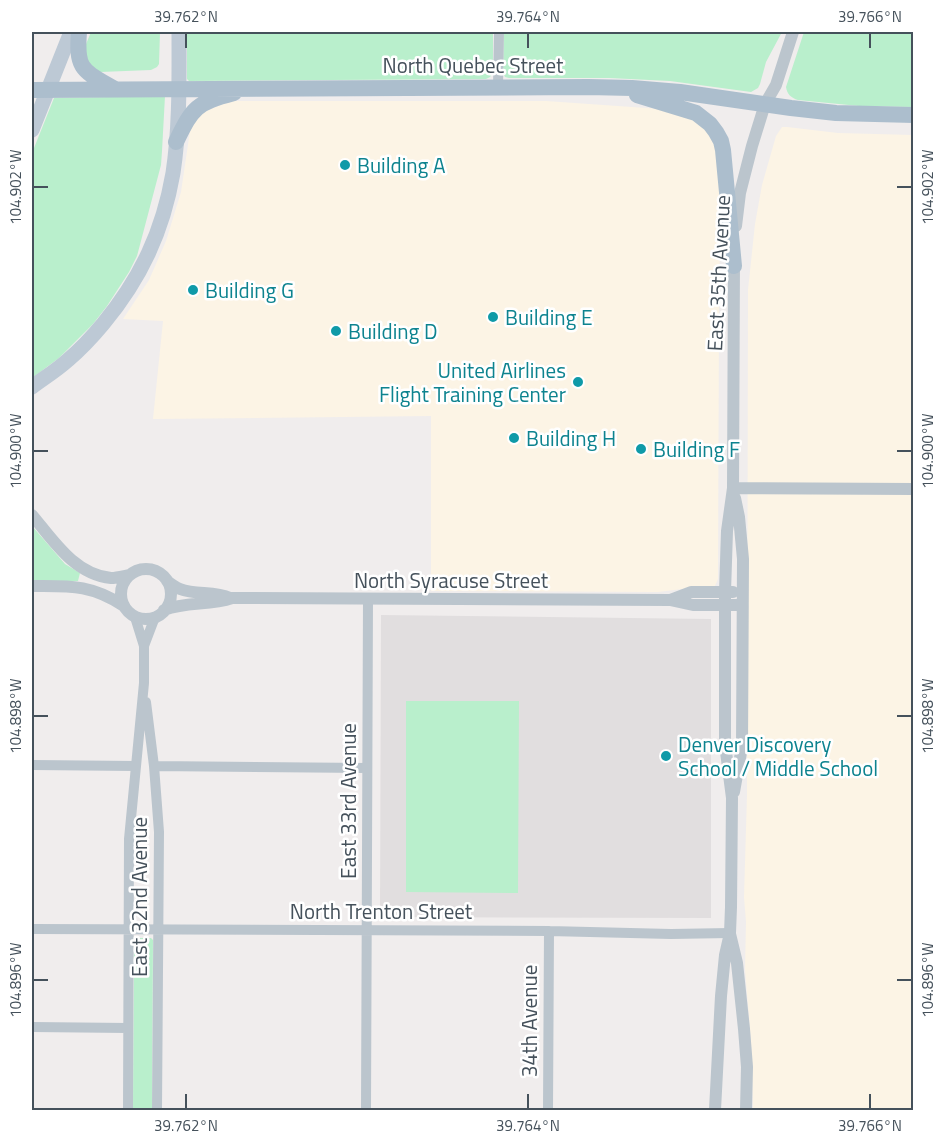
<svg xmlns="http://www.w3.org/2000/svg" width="945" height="1142" font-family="'Titillium Web',sans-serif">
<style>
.commercial{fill:#fcf4e5}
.education{fill:#e1dedf}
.green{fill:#b9efcc}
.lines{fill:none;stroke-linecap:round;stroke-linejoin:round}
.minor{stroke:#bbc5cd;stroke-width:10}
.tertiary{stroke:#bbc5cd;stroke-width:12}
.secondary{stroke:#bdc9d5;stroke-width:15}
.primary{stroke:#acbecd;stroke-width:16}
.ticks{fill:none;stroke:#45515b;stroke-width:2}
.culture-dot{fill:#0f9aa8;stroke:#fff;stroke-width:2}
.labels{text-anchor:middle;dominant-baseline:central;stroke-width:5;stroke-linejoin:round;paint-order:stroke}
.street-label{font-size:21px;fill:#45515b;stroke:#fff}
.culture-label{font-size:21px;fill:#0d838f;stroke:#fff;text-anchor:start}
.neatline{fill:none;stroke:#45515b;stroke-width:2}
.ticks-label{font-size:15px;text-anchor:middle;fill:#45515b}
</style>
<rect width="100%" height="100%" fill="#f0eded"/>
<!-- commercial -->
<path class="commercial" d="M231,101H546L675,110L698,117L721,156L719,318L718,579L714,588L682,589L658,592L431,591V416L153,419L163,321L123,319L149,280L166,241L181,192L190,131L198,114Z
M782,127H787L838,133L913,135V1110H753L751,1042L745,969L746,922L744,897L747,795L748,290L755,224L762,185L776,136Z"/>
<!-- education -->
<path class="education" d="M381,615L711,619V918L380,917Z"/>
<!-- green -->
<path class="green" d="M91,32H160L159,64L157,67L151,70L100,72L91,69L84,49Z
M187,32H493V73L490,77L486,79L189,81L187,79Z
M504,32H782L766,62L760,84L758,88L751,92L670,81L609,78H509L505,77L503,73Z
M804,32H913V107L859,106L798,100C791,98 787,94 786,87Z
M165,96L162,151L161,165L137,256L129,272L107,306L93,324L59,358L32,378V153L54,98Z
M32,526L65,564L80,573L78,581L32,583Z
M406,701H519L518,893L406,892Z
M136,938H151L153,940L152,1110H133L134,941Z"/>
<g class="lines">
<!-- minor -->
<path class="minor" d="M498,87L499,32
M144,646L155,617
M146,702L154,766L159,832L157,1110
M32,765L135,766
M154,766L367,768
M32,929L549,931L671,934L730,933
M32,1027L128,1028
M128,1110L129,839L144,683V646L135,617
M366,1110L368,599
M548,1110L549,931"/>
<!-- tertiary -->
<path class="tertiary" d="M736,226L740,193L752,146L765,104L776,85L793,32
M733,488L914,489
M32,515C53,540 75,575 111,578C117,578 124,576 130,575
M121 594a25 25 0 1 1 50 0a25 25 0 1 1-50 0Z
M167,581C171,584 175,587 180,589C196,595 214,591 230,598
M32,586C69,586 91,584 124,606
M670,600L691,592H733
M164,610C187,601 209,606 232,598L670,600L693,605H742
M734,792L742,747L743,559L739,517L735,498
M730,934L737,963L744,1029L747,1067L746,1110
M715,1110L721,996L725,955L730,933L731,907L732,798L725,744V592L727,531L733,488L734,259"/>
<!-- secondary -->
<path class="secondary" d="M32,130L71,32
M32,387C44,378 57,370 68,360C81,349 93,336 103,324C141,278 163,231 173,173C180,127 179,78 179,32"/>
<!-- primary -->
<path class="primary" d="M79,32C76,69 82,70 113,88
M32,90L588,87L632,88L680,92L791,108L836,113L914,115
M637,95L696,113L710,124L716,132L721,141L723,150L734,266
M176,142C193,107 196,103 234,93"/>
</g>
<!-- ticks -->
<path class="ticks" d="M186,33V48M528,33V48M870,33V48M33,187H48M897,187H912M33,451H48M897,451H912M33,716H48M897,716H912M33,980H48M897,980H912M186,1094V1109M528,1094V1109M870,1094V1109"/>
<!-- markers -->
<g class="culture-dot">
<circle cx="345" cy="165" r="6"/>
<circle cx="193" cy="290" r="6"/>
<circle cx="493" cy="317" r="6"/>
<circle cx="336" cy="331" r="6"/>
<circle cx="578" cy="382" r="6"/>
<circle cx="514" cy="438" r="6"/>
<circle cx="641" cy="449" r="6"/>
<circle cx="666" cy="756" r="6"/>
</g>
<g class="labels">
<!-- street labels -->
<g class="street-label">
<text x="473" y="65">North Quebec Street</text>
<text transform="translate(718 273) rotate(-87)">East 35th Avenue</text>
<text x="451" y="580">North Syracuse Street</text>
<text transform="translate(348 801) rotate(-90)">East 33rd Avenue</text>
<text transform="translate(139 897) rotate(-90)">East 32nd Avenue</text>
<text x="381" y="911">North Trenton Street</text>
<text transform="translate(529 1021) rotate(-90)">34th Avenue</text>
</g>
<!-- culture labels -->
<g class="culture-label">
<text x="357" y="165">Building A</text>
<text x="205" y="290">Building G</text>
<text x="505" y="317">Building E</text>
<text x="348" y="331">Building D</text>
<text x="566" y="370" text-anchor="end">United Airlines<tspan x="566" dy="24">Flight Training Center</tspan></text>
<text x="526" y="438">Building H</text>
<text x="653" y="449">Building F</text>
<text x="678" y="744">Denver Discovery<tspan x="678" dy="24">School / Middle School</tspan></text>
</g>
</g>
<!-- border -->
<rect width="945" height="1142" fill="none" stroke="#ffffff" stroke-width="66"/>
<rect x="33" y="33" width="879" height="1076" class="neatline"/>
<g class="ticks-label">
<text x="186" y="22">39.762°N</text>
<text x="528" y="22">39.764°N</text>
<text x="870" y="22">39.766°N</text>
<text transform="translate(928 187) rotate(-90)" y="5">104.902°W</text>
<text transform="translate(16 187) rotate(-90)" y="5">104.902°W</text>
<text transform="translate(928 451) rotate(-90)" y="5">104.900°W</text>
<text transform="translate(16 451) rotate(-90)" y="5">104.900°W</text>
<text transform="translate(928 716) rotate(-90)" y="5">104.898°W</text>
<text transform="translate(16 716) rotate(-90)" y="5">104.898°W</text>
<text transform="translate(928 980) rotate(-90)" y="5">104.896°W</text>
<text transform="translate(16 980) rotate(-90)" y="5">104.896°W</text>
<text x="186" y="1131">39.762°N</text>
<text x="528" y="1131">39.764°N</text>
<text x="870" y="1131">39.766°N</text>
</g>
</svg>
